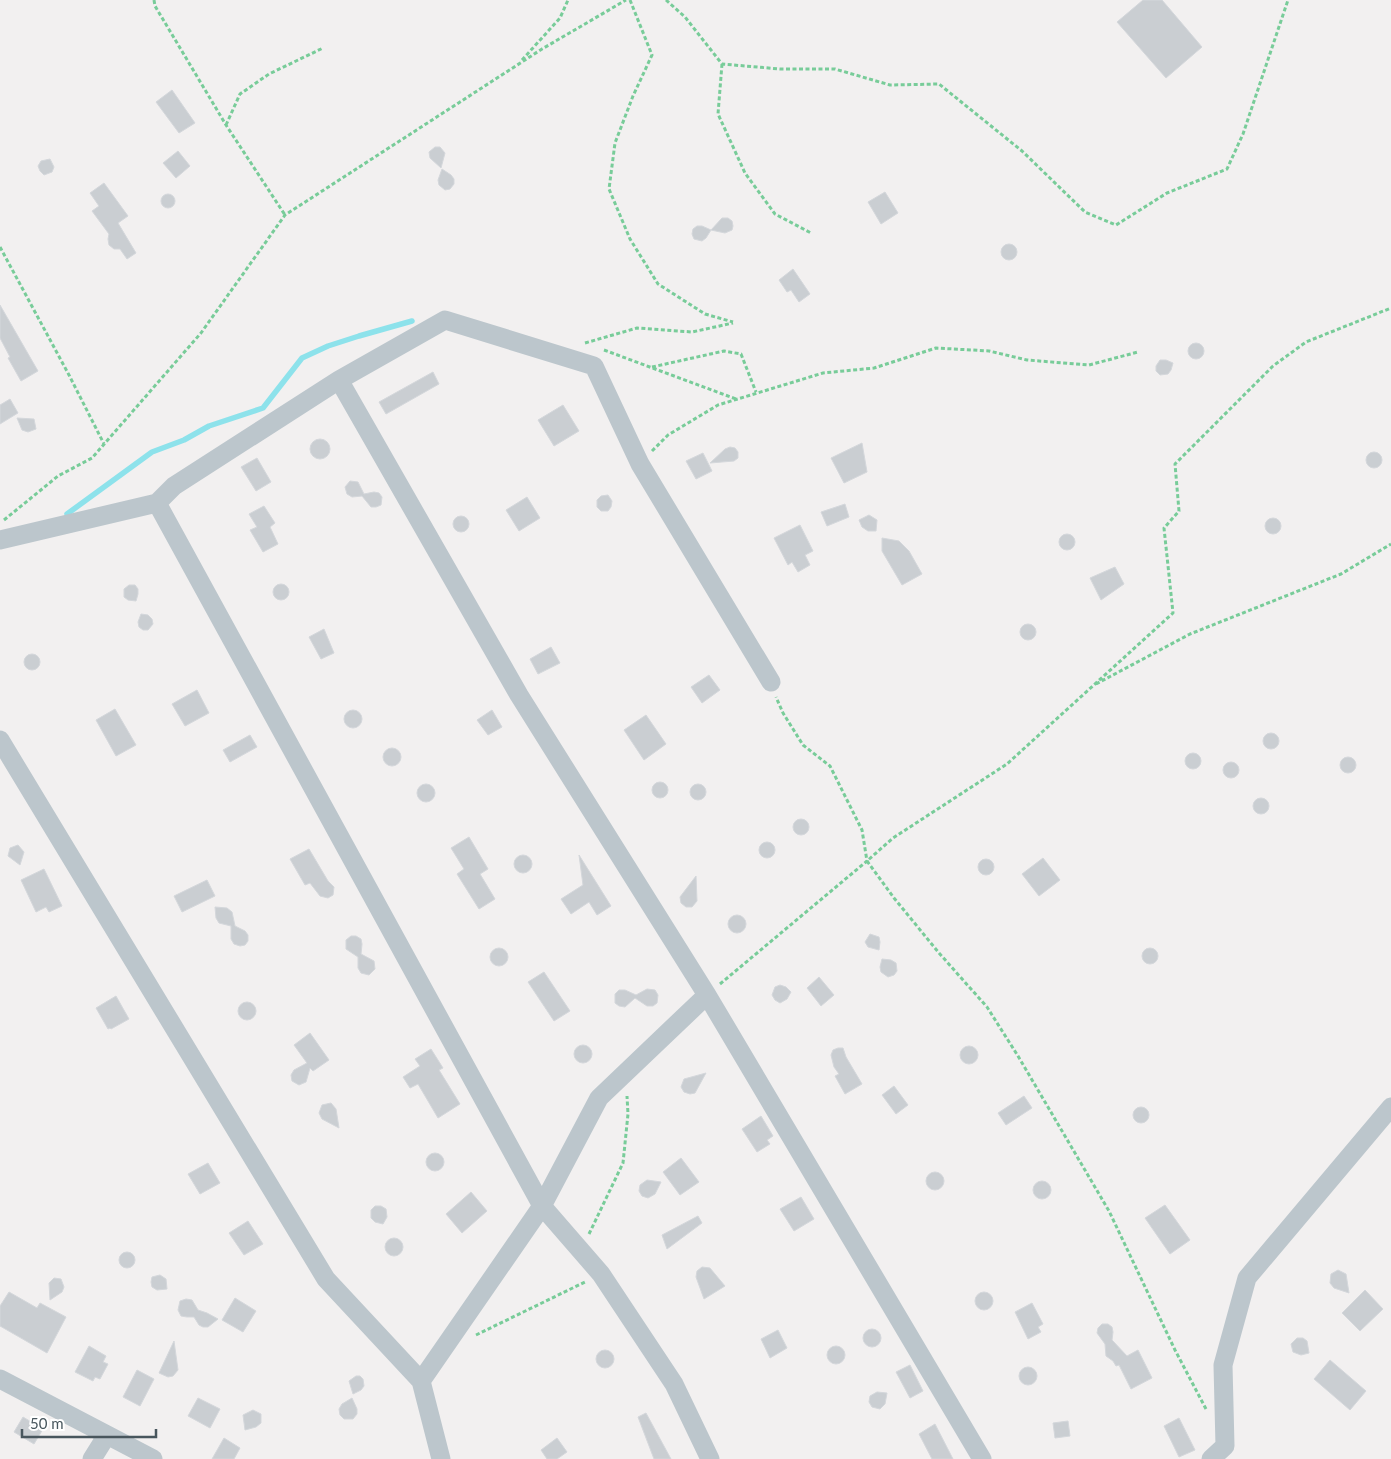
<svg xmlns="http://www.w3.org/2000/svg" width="1391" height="1459" font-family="Lato,sans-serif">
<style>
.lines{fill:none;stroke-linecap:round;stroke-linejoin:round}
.stream{stroke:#8de2eb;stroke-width:5.5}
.building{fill:#caced2;stroke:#d4d7db}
.path{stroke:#78cc99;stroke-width:3;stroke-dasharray:4 2.5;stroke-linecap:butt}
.street{stroke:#bcc6cc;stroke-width:19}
</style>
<rect width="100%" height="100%" fill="#f2f0f0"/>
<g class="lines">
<!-- stream -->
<path class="stream" d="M67,514L152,452L184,440L209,426L263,408L302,358L328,346L359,336L412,321"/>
</g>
<!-- building -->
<path class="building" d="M1143,0H1162L1202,47L1166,78L1117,22Z
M172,90L195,123L179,133L156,102Z
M435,147H440L445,153L441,168L430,158L429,152Z
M178,151L190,166L176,178L163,163Z
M50,159L54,167L52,172L44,175L40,171L38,166L41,161Z
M442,169L451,175L454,179V184L450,189L445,190L439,185L438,180Z
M104,183L128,216L118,223L136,253L127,259L120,249H114L109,245L108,239L109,234L92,211L99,206L90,193Z
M885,192L898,213L881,224L868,202Z
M161 201a7 7 0 1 1 14 0a7 7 0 1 1-14 0Z
M722,218H728L732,221L733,226L732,230L725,233L711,230Z
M697,226H702L711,230L706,238L702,241L694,239L692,234L693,229Z
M1001 252a8 8 0 1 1 16 0a8 8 0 1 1-16 0Z
M793,269L810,294L799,302L791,290L787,292L779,280Z
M0,305L38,371L21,381L8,358L10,357L0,338Z
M1188 351a8 8 0 1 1 16 0a8 8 0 1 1-16 0Z
M1160,360H1166L1173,363L1171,370L1168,374L1160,375L1156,371V366Z
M433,372L439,384L386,414L379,402Z
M10,399L18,413L0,424V405Z
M563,405L579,431L554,446L538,420Z
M17,418L34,419L36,429L28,432L22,430Z
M310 449a10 10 0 1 1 20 0a10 10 0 1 1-20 0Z
M862,443L867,472L844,483L831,458Z
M730,447L735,448L738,452V458L734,461L710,463L725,449Z
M1366 460a8 8 0 1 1 16 0a8 8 0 1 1-16 0Z
M703,453L712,471L696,479L686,461Z
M257,458L271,482L256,491L241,467Z
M350,481L358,482L364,494L374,492L379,493L382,497L381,505L376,507H371L362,496L352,497L347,494L345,487Z
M608,495L612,501L611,507L608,511H601L597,507V500L601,496Z
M527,497L540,518L519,531L506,510Z
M845,504L849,517L827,526L821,512Z
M264,506L275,523L270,527L278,544L263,552L250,530L257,527L249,514Z
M869,515L877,520L876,531H868L862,527L859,520Z
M453 524a8 8 0 1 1 16 0a8 8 0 1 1-16 0Z
M1265 526a8 8 0 1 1 16 0a8 8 0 1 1-16 0Z
M800,525L813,551L805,555L810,565L798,572L792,562L788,565L774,538Z
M1059 542a8 8 0 1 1 16 0a8 8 0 1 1-16 0Z
M882,538L899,541L909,551L922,574L902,585L882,551Z
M1115,567L1124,584L1101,600L1090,578Z
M273 592a8 8 0 1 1 16 0a8 8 0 1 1-16 0Z
M129,585H135L138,589V594L136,601L128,600L124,597V589Z
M141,614L148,615L152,619L153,624L148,630H143L139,627L138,622Z
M1020 632a8 8 0 1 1 16 0a8 8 0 1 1-16 0Z
M324,629L334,653L321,659L309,637Z
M551,647L560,663L538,674L530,659Z
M24 662a8 8 0 1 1 16 0a8 8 0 1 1-16 0Z
M709,675L720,690L702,703L691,687Z
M197,690L209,713L185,726L172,704Z
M115,709L136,745L116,756L96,720Z
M492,710L502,727L488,735L477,720Z
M344 719a9 9 0 1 1 18 0a9 9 0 1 1-18 0Z
M646,715L666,744L644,760L624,730Z
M1263 741a8 8 0 1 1 16 0a8 8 0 1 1-16 0Z
M250,735L257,747L230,762L223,750Z
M383 757a9 9 0 1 1 18 0a9 9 0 1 1-18 0Z
M1185 761a8 8 0 1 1 16 0a8 8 0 1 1-16 0Z
M1340 765a8 8 0 1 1 16 0a8 8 0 1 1-16 0Z
M1223 770a8 8 0 1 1 16 0a8 8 0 1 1-16 0Z
M652 790a8 8 0 1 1 16 0a8 8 0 1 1-16 0Z
M690 792a8 8 0 1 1 16 0a8 8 0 1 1-16 0Z
M417 793a9 9 0 1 1 18 0a9 9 0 1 1-18 0Z
M1253 806a8 8 0 1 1 16 0a8 8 0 1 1-16 0Z
M793 827a8 8 0 1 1 16 0a8 8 0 1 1-16 0Z
M469,837L488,869L480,874L495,899L479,909L457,874L464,869L451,848Z
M759 850a8 8 0 1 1 16 0a8 8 0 1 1-16 0Z
M18,845L24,852L20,865L8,856L10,848Z
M309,849L328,881L334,887L333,895L328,898L320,896L310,883L305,885L290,859Z
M579,855L611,906L597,915L589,902L571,914L561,899L583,885Z
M514 864a9 9 0 1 1 18 0a9 9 0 1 1-18 0Z
M1043,858L1060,880L1039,896L1022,874Z
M978 867a8 8 0 1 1 16 0a8 8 0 1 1-16 0Z
M44,869L62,906L49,912L46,907L36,912L21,880Z
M696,876L697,901L692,907H686L681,903L680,897Z
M207,880L215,896L182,912L174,896Z
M215,907L227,908L232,912L235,926L245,931L248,935V941L245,945L240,946L234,944L231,939V926L219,923L216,918Z
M728 924a9 9 0 1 1 18 0a9 9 0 1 1-18 0Z
M870,934L879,937L880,942L879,950L868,947L865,942Z
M351,936H356L361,939L362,944L361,954L374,961L375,969L369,975L361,973L358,968V957L346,949V940Z
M1142 956a8 8 0 1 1 16 0a8 8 0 1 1-16 0Z
M490 957a9 9 0 1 1 18 0a9 9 0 1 1-18 0Z
M882,959L891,960L896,963L897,971L894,975L888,977L881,972L880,967Z
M544,972L570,1011L554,1021L528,982Z
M819,977L834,995L821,1006L807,988Z
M780,985L786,987L791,992L787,999L780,1003L775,1000L772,995L775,987Z
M647,989L655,990L658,995L657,1003L653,1006H647L635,998L625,1007L619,1006L615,1003V994L619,990H625L636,995Z
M116,996L129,1019L111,1029L110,1028L108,1029L96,1008Z
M238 1011a9 9 0 1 1 18 0a9 9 0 1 1-18 0Z
M310,1033L329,1060L313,1071L310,1068L306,1082L299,1085L292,1081L291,1075L294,1070L307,1063L294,1045Z
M574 1054a9 9 0 1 1 18 0a9 9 0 1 1-18 0Z
M960 1055a9 9 0 1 1 18 0a9 9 0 1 1-18 0Z
M838,1048H843L846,1057L862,1084L845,1094L835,1076L839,1074L834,1067L831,1055L833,1050Z
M431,1049L443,1068L439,1070L460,1104L438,1118L418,1084L410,1088L403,1077L420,1066L415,1059Z
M706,1073L695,1093L690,1094L684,1092L681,1087L684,1079Z
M894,1086L908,1105L896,1114L882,1095Z
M1024,1096L1032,1108L1006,1125L998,1113Z
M331,1103L336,1109L339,1128L322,1119L319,1113L322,1105Z
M1133 1115a8 8 0 1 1 16 0a8 8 0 1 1-16 0Z
M761,1116L773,1136L767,1140L770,1144L757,1152L742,1129Z
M426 1162a9 9 0 1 1 18 0a9 9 0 1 1-18 0Z
M681,1158L699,1182L680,1195L663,1172Z
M208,1163L220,1183L200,1194L188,1174Z
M926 1181a9 9 0 1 1 18 0a9 9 0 1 1-18 0Z
M647,1180L661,1182L655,1194L648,1198L642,1196L639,1191L640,1185Z
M1033 1190a9 9 0 1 1 18 0a9 9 0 1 1-18 0Z
M471,1192L487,1211L462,1233L446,1214Z
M801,1197L814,1219L794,1231L780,1209Z
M1165,1205L1190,1240L1170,1254L1145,1218Z
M375,1206H381L386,1209L387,1217L383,1224L375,1222L371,1218V1210Z
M698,1216L702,1223L667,1249L662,1235Z
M248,1221L263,1244L244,1255L229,1233Z
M385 1247a9 9 0 1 1 18 0a9 9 0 1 1-18 0Z
M119 1260a8 8 0 1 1 16 0a8 8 0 1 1-16 0Z
M702,1267L710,1268L725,1286L704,1299L696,1277L697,1271Z
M1338,1270L1346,1274L1349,1293L1334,1288L1330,1283L1331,1274Z
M160,1275L166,1279L167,1289L157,1290L152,1287L151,1282L152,1277Z
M54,1278L61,1279L64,1287L62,1292L50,1300L49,1283Z
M1365,1290L1383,1309L1360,1331L1342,1313Z
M9,1292L37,1308L40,1303L66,1317L47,1353L0,1326V1306Z
M975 1301a9 9 0 1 1 18 0a9 9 0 1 1-18 0Z
M235,1298L256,1311L243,1332L222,1320Z
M186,1299L192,1300L198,1310L207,1313L218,1319L208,1327H203L199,1325L194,1317H187L181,1316L178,1310L180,1301Z
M1032,1303L1043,1324L1038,1327L1041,1332L1028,1339L1015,1312Z
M1102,1324H1108L1112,1327L1113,1332L1112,1340L1127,1356L1138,1350L1152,1378L1131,1389L1119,1365L1116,1366L1113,1361L1106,1356L1105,1344L1097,1333L1098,1328Z
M863 1338a9 9 0 1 1 18 0a9 9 0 1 1-18 0Z
M778,1330L787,1348L770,1358L761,1339Z
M1297,1338H1303L1307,1341L1309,1353L1301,1355L1293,1352L1291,1344Z
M174,1341L178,1370L173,1376L168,1377L159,1373Z
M89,1346L106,1356L103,1362L108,1364L100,1379L95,1377L93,1381L75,1372Z
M827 1355a9 9 0 1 1 18 0a9 9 0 1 1-18 0Z
M596 1359a9 9 0 1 1 18 0a9 9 0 1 1-18 0Z
M1330,1360L1366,1391L1350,1410L1314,1379Z
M910,1365L923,1391L910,1398L896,1372Z
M1019 1376a9 9 0 1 1 18 0a9 9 0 1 1-18 0Z
M137,1370L154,1379L140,1406L123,1397Z
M356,1376H360L363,1379L364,1386L361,1390L353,1394L349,1381Z
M877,1392L887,1393L885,1404L880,1409L872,1407L869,1402L870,1396Z
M198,1398L220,1409L210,1428L188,1416Z
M352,1398L357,1409V1414L353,1419H344L340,1415L339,1409L342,1404Z
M253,1410L261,1414V1423L256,1427L245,1430L243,1415Z
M646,1413L671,1459H654L638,1417Z
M23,1417L43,1429L34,1444L14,1432Z
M1179,1418L1195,1450L1179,1457L1164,1426Z
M1068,1421L1070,1436L1055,1438L1053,1423Z
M935,1424L953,1459H932L919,1434Z
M224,1438L240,1448L234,1459H212Z
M557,1438L567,1452L557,1459H547L541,1450Z"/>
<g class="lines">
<!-- path -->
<path class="path" d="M154,0L155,6L226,125L285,215
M630,0L652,55L633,96L615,143L609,189L630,239L658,284L705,314L733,322
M666,0L685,17L722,64L780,69H835L890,85L939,84L1022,151L1085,212L1116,225L1167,193L1227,169L1243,134L1288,0
M522,60L560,18L568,0
M722,64L718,114L745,173L775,214L811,233
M226,125L240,94L269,74L323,48
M0,247L69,375L104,444
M585,343L637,328L692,332L733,323
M604,350L736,399
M652,367L724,351L741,354L756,392
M652,451L668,435L718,405L823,373L874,368L936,348L989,351L1027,360L1089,365L1138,352
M4,520L58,476L92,458L201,333L285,215L542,49L626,0
M1096,684L1190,634L1341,574L1391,544
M720,984L867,861L862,830L830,766L803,745L783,713L776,697
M589,1234L623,1163L628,1114L627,1096
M476,1335L585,1282
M1206,1409L1175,1350L1109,1211L1018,1056L987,1007L939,953L894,898L867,861L893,838L1007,764L1173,613L1164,528L1179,511L1175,464L1273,366L1306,342L1391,308"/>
<!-- street -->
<path class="street" d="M339,380L519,695L707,995L982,1459
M157,503L542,1206L421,1381L441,1459
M0,540L157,503L174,486L339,380L445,320L594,366L640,464L771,682
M0,740L326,1279L421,1381
M707,995L599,1098L542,1206L601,1274L674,1384L710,1459
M0,1379L153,1459
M92,1459L107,1435
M1211,1459L1225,1446L1223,1365L1247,1278L1391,1107"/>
</g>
<!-- scale -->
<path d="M22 1429v8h134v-8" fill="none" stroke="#48565d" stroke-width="2.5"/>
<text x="30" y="1429" font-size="15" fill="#48565d" stroke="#ffffff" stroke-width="4" paint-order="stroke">50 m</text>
</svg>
